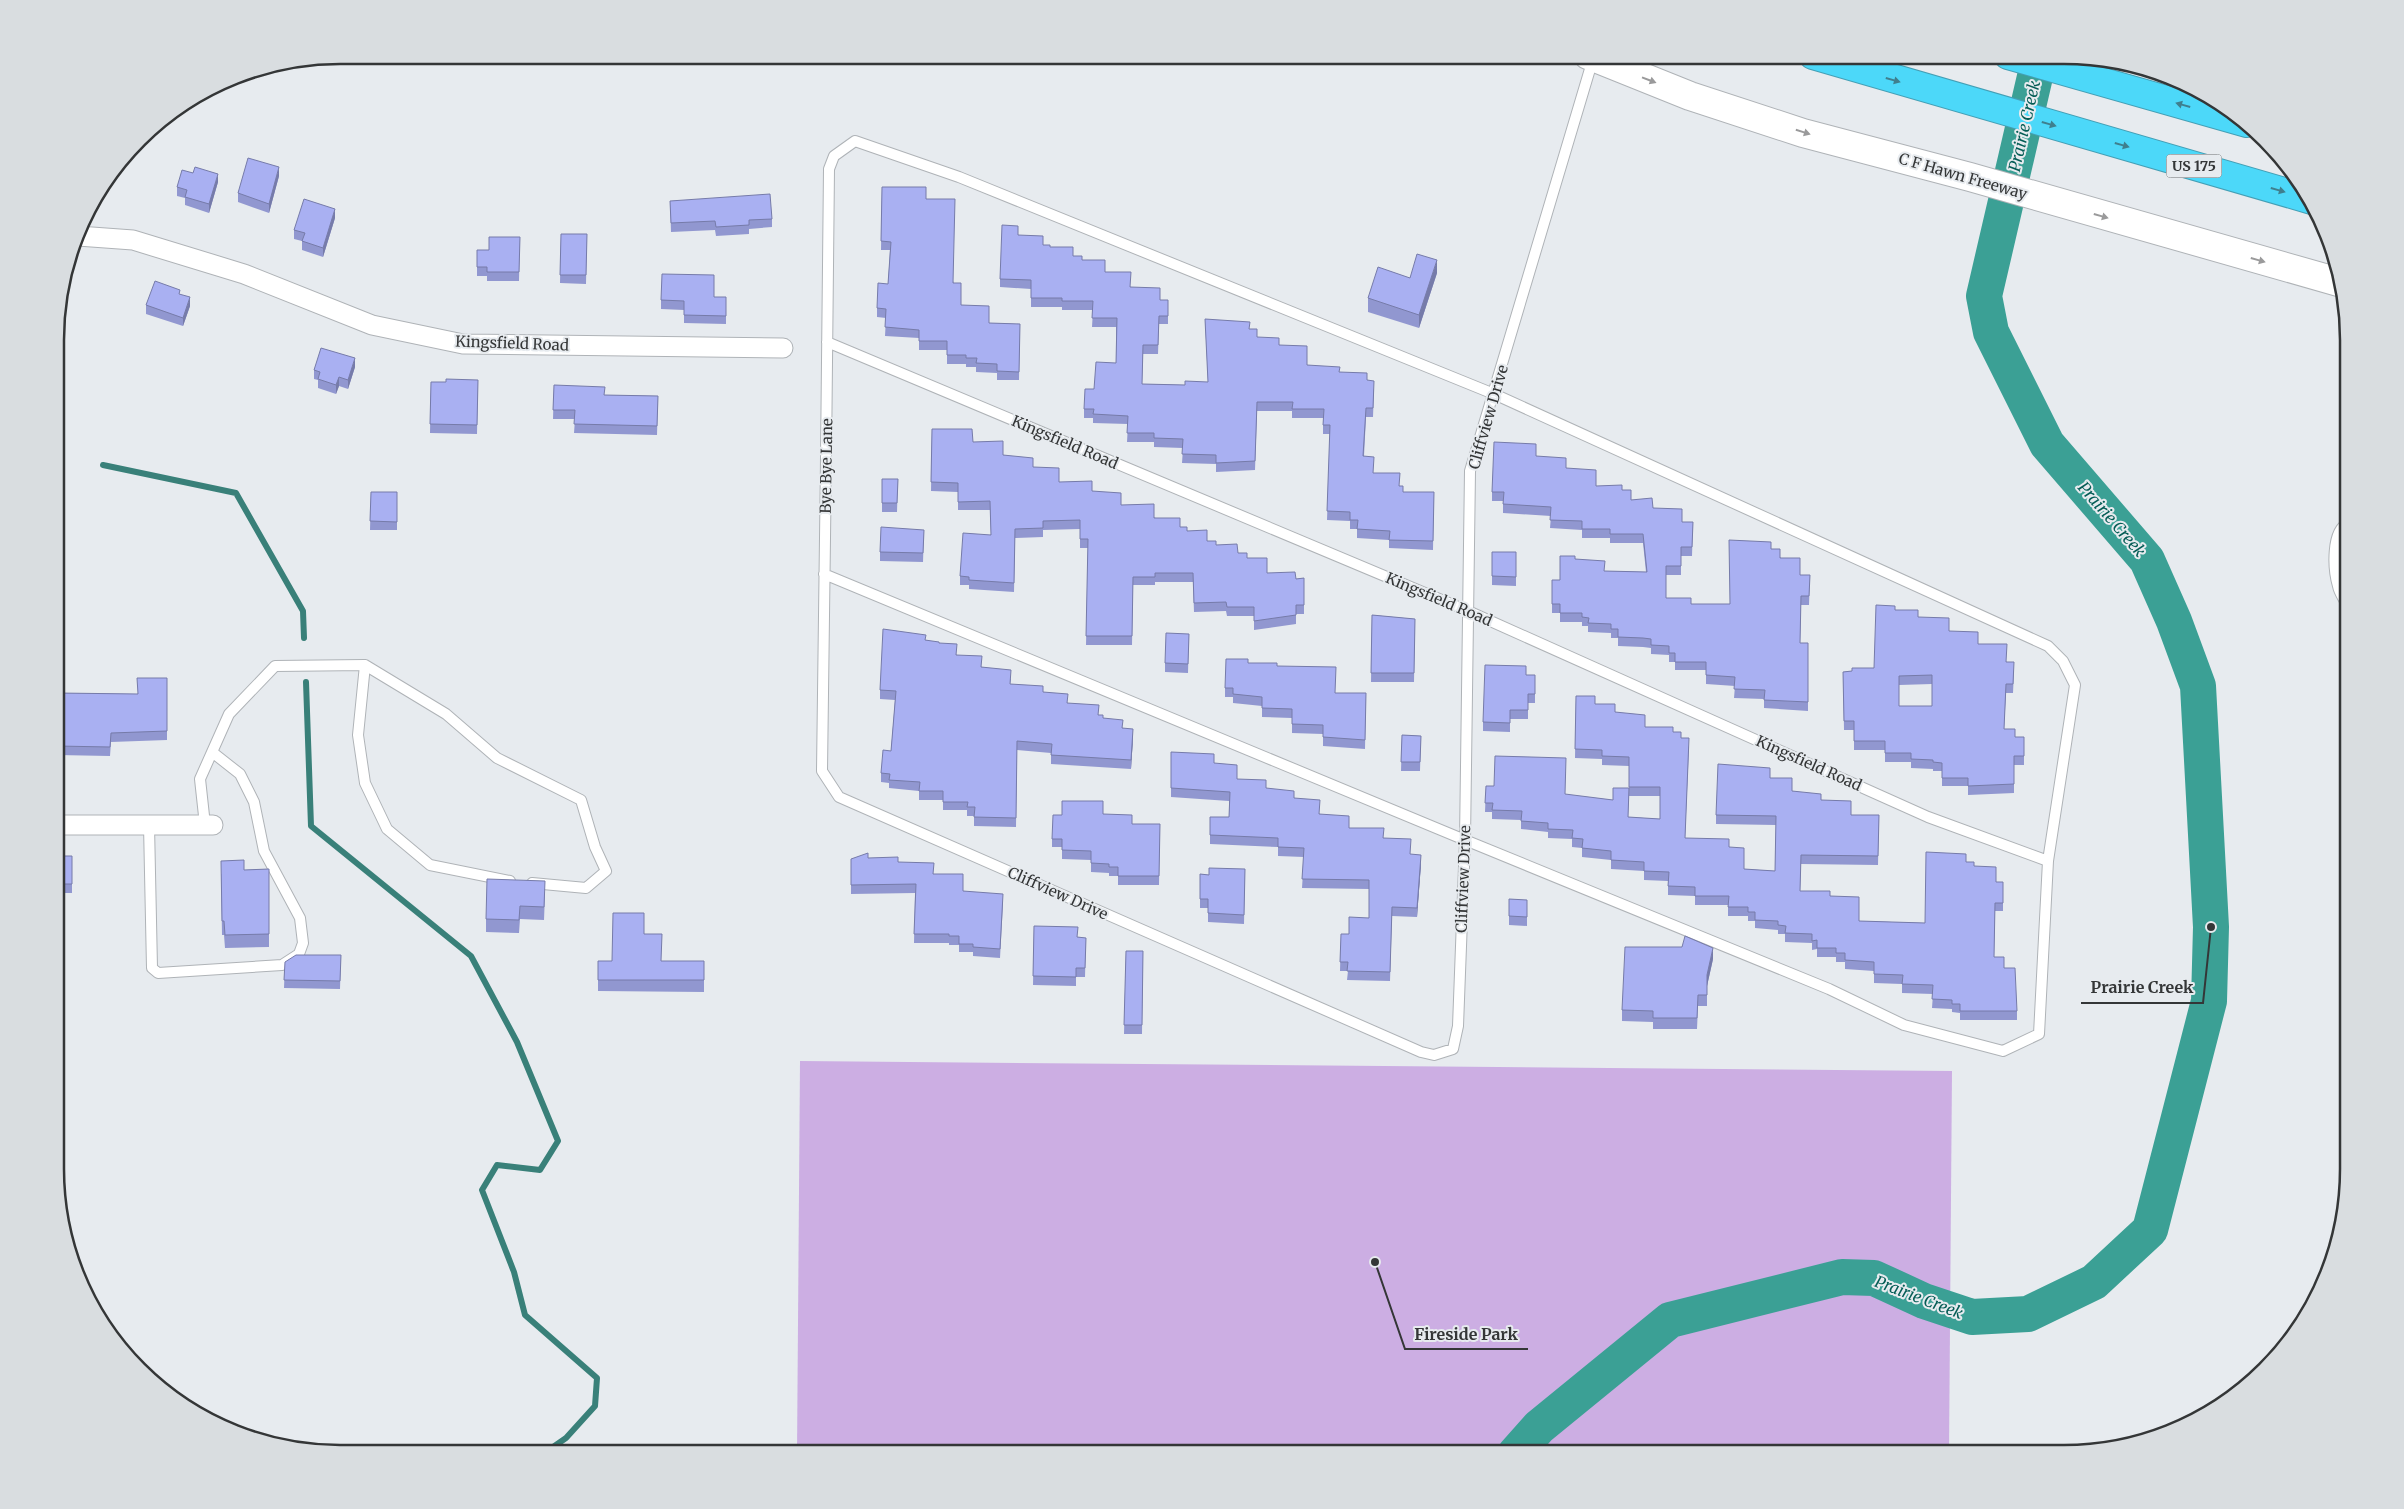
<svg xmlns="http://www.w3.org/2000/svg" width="2404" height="1509" font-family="Merriweather,serif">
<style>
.green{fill:#ccaee3}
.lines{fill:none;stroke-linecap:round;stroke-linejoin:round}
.stream{stroke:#398079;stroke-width:6}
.river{stroke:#3ba095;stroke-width:36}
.lane-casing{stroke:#afb3b7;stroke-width:12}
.street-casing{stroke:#afb3b7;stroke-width:21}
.secondary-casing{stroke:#afb3b7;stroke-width:30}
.highway-casing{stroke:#449fb5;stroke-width:30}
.lane{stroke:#fff;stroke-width:10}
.street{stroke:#fff;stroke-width:19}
.secondary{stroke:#fff;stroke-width:28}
.highway{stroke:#4cd8f9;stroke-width:28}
.wall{fill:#9197d0;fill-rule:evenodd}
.shaded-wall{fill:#767ba9}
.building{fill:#a9b0f2;stroke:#767ba9;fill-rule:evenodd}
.oneway{fill:#9a9a9b}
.oneway2{fill:#3f7f8e}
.labels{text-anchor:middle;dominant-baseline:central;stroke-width:4;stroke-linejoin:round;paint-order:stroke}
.shield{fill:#e7ebef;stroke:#6a6c6e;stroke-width:1}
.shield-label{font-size:14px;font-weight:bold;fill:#343637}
.street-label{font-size:15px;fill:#343637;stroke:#e7ebef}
.water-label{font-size:16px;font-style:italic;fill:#055d56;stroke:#e7ebef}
.rim{fill:none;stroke:#343637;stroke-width:2.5}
.leader{fill:none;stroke:#343637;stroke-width:2}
.callout-dot{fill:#343637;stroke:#e7ebef;stroke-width:2}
.callout-label{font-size:16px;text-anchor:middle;font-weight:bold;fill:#343637;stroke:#e7ebef;stroke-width:4;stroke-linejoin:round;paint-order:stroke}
</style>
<rect width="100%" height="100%" fill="#e7ebef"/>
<!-- green -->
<path class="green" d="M800,1061L1952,1071L1949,1453L797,1454Z"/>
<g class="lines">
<!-- stream -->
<path class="stream" d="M103,465L236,493L303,611L304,638
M306,682L311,826L471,956L517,1042L558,1141L540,1170L497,1165L482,1190L514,1272L525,1315L597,1378L595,1406L566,1438L543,1454"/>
<!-- river -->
<path class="river" d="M1515,1454L1539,1427L1670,1320L1842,1277L1874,1278L1924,1301L1972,1317L2028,1314L2094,1282L2150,1230L2209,1001L2211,927L2198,686L2174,621L2147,560L2047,444L1991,332L1984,296L2040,55"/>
<!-- lane casing -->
<g class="lane-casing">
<path id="lane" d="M827,342L1468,611L1928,817L2048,861
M2348,523C2331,531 2333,569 2338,586C2339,593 2345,600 2348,607
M824,574L1465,840L1829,989L1904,1025L2003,1051L2039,1034L2048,861L2075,685L2063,661L2048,646L1494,394L959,177L855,141L834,156L829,169C827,370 825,570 822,771L839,797L1421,1052L1434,1055L1453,1049L1458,1026L1465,840L1470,471L1593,59
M365,665L446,714L497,758L581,800L595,847L606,871L586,888L532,883
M149,825L152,968L158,973L282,965L299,954L303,943L300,918L264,851L254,802L240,774L212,752
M205,825L200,779L229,714L275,666L365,665L358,735L365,783L387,829L430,865L510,881"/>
</g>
<!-- street casing -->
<g class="street-casing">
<path id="street" d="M78,236L133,240L244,274L372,325L463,344L783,348
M57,825H213"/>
</g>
<!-- secondary casing -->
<g class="secondary-casing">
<path id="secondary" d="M1588,55L1690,96L1803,133L1970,177L2342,283"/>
</g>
<!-- highway casing -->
<g class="highway-casing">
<path id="highway" d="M1813,55L2312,200
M2008,55L2247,123"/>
</g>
<!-- lane -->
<use href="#lane" class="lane"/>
<!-- street -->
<use href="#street" class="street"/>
<!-- secondary -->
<use href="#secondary" class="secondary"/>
<!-- highway -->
<use href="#highway" class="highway"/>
</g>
<!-- wall -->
<path class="wall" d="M839,55H878V64L839,63Z
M279,176L269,213L238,202V193Z
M218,182L209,213L185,205V198L177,196V187Z
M882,187L926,199L961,305L989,323L1020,324L1019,380H997V373L976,372V367H966V364H947V350H919V338L885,336L886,318L877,317V308L888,284L890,250H881Z
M670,201L772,219V227L749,229V234L716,236L715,230L671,232Z
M335,218L323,257L302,250V241L294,239V230Z
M561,234H587L586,284L560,283Z
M1018,235L1043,245L1073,256L1105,272L1131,287L1160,300H1168V324H1159L1158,354H1143L1142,384L1185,385L1208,382L1205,319L1250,329L1257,337L1279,345L1307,365L1340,372L1367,380L1374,390L1373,417H1366L1364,456L1373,473L1400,486L1403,492H1434L1433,550L1389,548V540L1357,538V529H1350V521L1327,520L1330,434H1323V418H1292V411H1257L1255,470L1216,472V464L1182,463L1183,448L1154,447V442H1127L1128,424L1093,423V418H1084V409L1094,389L1116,363V327H1092L1093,310H1062V307H1031V289L1000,287V279Z
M520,237L519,281H487V276H477V250H489Z
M1437,273L1419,328L1368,312V298L1410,278Z
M714,297H726V324L684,323V310L661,309V300Z
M146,305L190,306L183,326L146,314Z
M355,367L348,389L339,386L336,394L318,388V380L314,379V370Z
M478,380L477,434L430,433L431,382H446Z
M554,385L605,395L658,396L657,435L574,433L575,419H553Z
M932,429L973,442L1003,455L1033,467L1059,482L1092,491L1121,505L1180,527L1207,541L1247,558L1267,573L1296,579L1304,578V614H1296V624L1254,630V616H1227L1226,611L1194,612L1193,582H1155V585H1133L1132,645H1086L1088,548H1080V529L1043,530V537L1015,538L1014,592L969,589V585H960V576L991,534L990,510H958V492L931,491Z
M1536,456L1566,468L1596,486L1622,490L1631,500L1653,508L1682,522H1693L1692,556H1681V575H1666V598L1691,604H1730L1771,549L1800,575H1810L1809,605H1801L1800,643H1808V711L1764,708V699L1734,698L1735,686L1706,684V670H1675V662H1669V655L1651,654V648L1643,647L1618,646V638H1611V633L1588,632V626H1582V622H1560V613H1552V580H1560L1575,559L1604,571L1646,572L1643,543H1610V538H1582V530L1550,528L1551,516L1503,513V501H1492V492Z
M882,479H898L897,512H882Z
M371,492H397V530H370Z
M924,530L923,562L880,561V552Z
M1516,552V586L1492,585V576Z
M1895,610L1918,617L1978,644L2007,662L2014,671L2013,693H2006L2004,729L2015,737H2024V765H2014V793L1968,795V786H1942V771H1933V769L1911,768V762H1885V750H1854V730H1844L1843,672L1852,671L1874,668ZM1932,684V706H1899V685Z
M1372,615L1415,619L1414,682H1371Z
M1189,634L1188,673L1165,672V663Z
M926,640L939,643L957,655L982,667L1011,679L1010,684L1043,692L1068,703L1099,715L1103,718L1123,728L1133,738L1131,769L1051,764V753L1017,750L1016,827L974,826V816H967V810H943V800H919V791L889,788V783L881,782V773L891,751L895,700L880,699V690Z
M1248,663L1277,666L1335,693H1366L1365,749L1323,746V734L1292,733V718L1262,717V706L1233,703V697H1225V688Z
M1526,675H1535V703H1528V719H1510V732L1483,731V722Z
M167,678V740L111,742L110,756L57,755V693L137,694Z
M1576,696L1595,704L1645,727L1673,732L1681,738L1689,747L1685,838L1729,847L1744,869L1775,871L1776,825L1716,824V815L1770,778L1792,791L1821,800L1851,815H1879L1878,865L1801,864L1800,891L1830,896L1859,921L1925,923L1966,862L1974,866L1996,882H2003V911H1995L1994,957L2004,968L2017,1011V1020H1960V1013L1952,1012V1009L1932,1008L1933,994L1902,993V984L1874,983V971L1845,969V962H1836V957H1817V949L1812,950V943L1785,942V934H1778V930L1755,928V921H1748V916H1728V905H1695V896L1668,895V881L1644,880V871L1611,869V860L1582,857V848L1572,847V839L1548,838V832L1521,829V820L1492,819V812H1485L1486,786L1613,800L1629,788V766L1602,765V759L1575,758ZM1629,796H1660V819L1628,817Z
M1402,735L1421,736L1420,771H1401Z
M1171,752L1214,764L1237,779L1294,798L1320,814L1349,828L1384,838L1410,854L1421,864L1417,917L1392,916L1390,981L1347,980L1348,971H1340L1341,934H1349L1369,918V889L1302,888L1304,857L1278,856V847L1210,844V817H1229V801L1171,797Z
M1103,814L1132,824H1160L1159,885H1118V876H1109V873L1091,872V860L1062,859V847H1052V839L1062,815Z
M57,856H72V893H57Z
M868,858L898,862L934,874L963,891L1003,903L1000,958L973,956V952H959V945H949V943H914L915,893L851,894V859Z
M269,869V947L225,948L224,935H222L221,874L244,870Z
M1245,869L1244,924L1208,922V908H1200V874L1209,875Z
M545,894L544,920L520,919L519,933L486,932V919Z
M1509,899L1527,900V926L1509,925Z
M1034,926L1077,937L1086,938L1085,977H1076V986L1033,985Z
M644,934L661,961H704V992L598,991V961H612Z
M1126,951H1143L1142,1034H1124Z
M341,955L340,989L284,988L285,962Z
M1713,959L1707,986V1006H1698L1697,1029H1653V1022L1622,1021V1010Z"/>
<!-- shaded-wall -->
<path class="shaded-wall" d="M279,167V176L269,213V204Z
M218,174V182L209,213V204Z
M335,209V218L323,257V248Z
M1437,260V273L1419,328V315Z
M190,297V306L183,326V318Z
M355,358V367L348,389V380Z
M339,377V386L336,394V385Z
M1133,729V738L1131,769V760Z
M1421,855V864L1417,917V908Z
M1713,948V959L1707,986V1006V975Z"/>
<!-- building -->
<path class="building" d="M248,158L279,167L269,204L238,193Z
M195,167L218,174L209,204L185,197L187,190L177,187L182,170L193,173Z
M882,187H926V199H955L953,283H961V305L989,306V323L1020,324L1019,372L997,371V364L976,363L977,358H966V355H947V341H919V330L885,327L886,309L877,308L878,283L888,284L891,242L881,241Z
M770,194L772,219L749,220V225L716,227L715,221L671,223L670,201Z
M304,199L335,209L323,248L302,241L305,233L294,230Z
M1002,225L1018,226V235L1043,236V245H1050V247H1073V256H1082V260H1105V272H1131L1130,287L1160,288V300H1168V316H1159L1158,345H1143L1142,384L1185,385V381L1208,382L1205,319L1250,322L1249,329H1257V337L1279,338V345L1307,346V365L1340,367L1339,372L1367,373V380L1374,381L1373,408H1366L1363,456L1374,457L1373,473H1400L1399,486H1403V492H1434L1433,541L1389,540L1390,531L1357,529L1358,520H1350V512L1327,511L1330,425H1323L1324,409H1292L1293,402H1257L1255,461L1216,463V455L1182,454L1183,439L1154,438V433H1127L1128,416L1093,414L1094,409H1084L1085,389H1094L1096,362L1116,363L1117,318H1092L1093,301H1062V298H1031V280L1000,279Z
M561,234H587L586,275H560Z
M489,237H520L519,272H487V267H477V250H489Z
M1417,254L1437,260L1419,315L1368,298L1378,267L1410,278Z
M662,274L714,275V297H726V316L684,315V301L661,300Z
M155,281L180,290L179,294L190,297L183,318L146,305Z
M321,348L355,358L348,380L339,377L336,385L318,379L320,372L314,370Z
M446,379L478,380L477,425L430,424L431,382H446Z
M554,385L605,387L604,395L658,396L657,426L574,424L575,410H553Z
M932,429H972L973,442L1003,441V455L1033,458V467L1059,468V482L1092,481V491L1121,493V505L1154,504V518H1180V527H1187V531L1207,530V541H1216V545L1237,544L1238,553H1247V558H1267V573L1295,572L1296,579L1304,578V605H1296V615L1254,621V607H1227L1226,602L1194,603L1193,573H1155V577H1133L1132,636H1086L1088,539H1080V520L1043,521V528L1015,529L1014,583L969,580V577L960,576L963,533L991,535L990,501L958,502V483L931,482Z
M1494,442L1536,444V456L1566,458V468L1596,470V486L1622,485V490H1631V500L1652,498L1653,508L1682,509V522H1693L1692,547H1681V566H1666V598H1691V604H1730L1729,540L1771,542V549H1780V558H1800V575H1810L1809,596H1801L1800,643H1808V702L1764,700L1765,690L1734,689L1735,677L1706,675V662H1675V653H1669V646L1651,645V639L1643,638L1618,637V629H1611V624L1588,623L1589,618L1582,617V613H1560V604H1552V580H1560V556H1575V559L1605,561L1604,571L1647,572L1643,534H1610V529H1582V521L1550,520L1551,507L1503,504L1504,492H1492Z
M882,479H898L897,503H882Z
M371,492H397V522L370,521Z
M881,527L924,530L923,553L880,552Z
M1492,552H1516V577L1492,576Z
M1876,605L1895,606V610H1918V617L1949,618V631L1978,632V644H2007L2006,662H2014L2013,684H2006L2004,729H2015V737H2024V756H2014V784L1968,786V778H1942V763L1933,762V760L1911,759V753H1885V741H1854V721H1844L1843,672L1852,671V668H1874ZM1932,675V706H1899V676Z
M1372,615L1415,619L1414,673H1371Z
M883,629L926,635L925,640L939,642V643L957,644L956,655L982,656L981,667L1011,670L1010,684L1043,686V692L1068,694L1067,703L1099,705L1098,715H1103V718L1123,720L1122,728L1133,729L1131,760L1051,755L1052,744L1017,741L1016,818L974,817L975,807H967L968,802H943V791H919L920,782L889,780L890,774L881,773L883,750L891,751L896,691L880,690Z
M1166,633L1189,634L1188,664L1165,663Z
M1226,659H1248V663H1277V666L1336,667L1335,693H1366L1365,740L1323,737V725L1292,724V709L1262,708V697L1233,694V688H1225Z
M1485,665L1526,666V675H1535V694H1528V710H1510V723L1483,722Z
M137,678H167V731L111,733L110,747L57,746V693L138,694Z
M1576,696H1595V704H1615V712L1645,715V727H1673V732H1681V738H1689L1685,838L1729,839V847L1744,848V869L1775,871L1776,816L1716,815L1718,764L1770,768V778H1792V791L1821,794V800L1851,801V815H1879L1878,856L1801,855L1800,891H1830V896L1859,897V921L1925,923L1926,852L1966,854V862H1974V866L1996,867V882H2003V903H1995L1994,957H2004V968H2015L2017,1011H1960V1004H1952V1000L1932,999L1933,985L1902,984L1903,975L1874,974V962L1845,960V953H1836V948H1817V940L1812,941V934L1785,933L1786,926L1778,925V921L1755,920V912H1748V907H1728L1729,896H1695V887L1668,886L1669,872L1644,871V862L1611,860V851L1582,848L1583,839L1572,838L1573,830L1548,829V823L1521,821L1522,811L1492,810L1493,803H1485L1486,786H1494L1495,756L1566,758L1565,794L1613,800V788H1629L1628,817L1660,819V787H1629V757L1602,756V750L1575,749Z
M1402,735L1421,736L1420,762H1401Z
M1171,752L1214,754V763L1237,765V779L1266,780V788L1294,791V798L1320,800L1319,814L1349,816V828H1384L1383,838L1411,839L1410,854L1421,855L1417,908L1392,907L1390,972L1347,971L1348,962H1340L1341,934H1349V917L1369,918V880L1302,879L1304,848L1278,847V838L1210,835V817H1229L1230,792L1171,788Z
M1062,801H1103V814L1132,815V824H1160L1159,876H1118V867H1109V864L1091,863V851L1062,850V839H1052L1053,815H1062Z
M868,853V858L898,857V862L934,863L933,874H963V891L1003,894L1000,949L973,947V944H959V936H949V934H914L916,884L851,885V859Z
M57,856H72V884H57Z
M244,860V870L269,869V934L225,935L224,921H222L221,861Z
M1209,868L1245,869L1244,915L1208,913V899H1200V874L1209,875Z
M487,879L545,881L544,907L520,906L519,920L486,919Z
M1509,899L1527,900V917L1509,916Z
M613,913H644V934H662L661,961H704V980H598V961H612Z
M1034,926L1078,927L1077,937L1086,938L1085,968H1076V977L1033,976Z
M1685,936L1713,948L1707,975V995H1698L1697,1018H1653V1011L1622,1010L1625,947H1682Z
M1126,951H1143L1142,1025H1124Z
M296,955H341L340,981L284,980L285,962Z"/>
<!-- one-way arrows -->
<defs><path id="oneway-solid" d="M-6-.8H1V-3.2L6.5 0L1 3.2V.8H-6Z" transform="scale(1.25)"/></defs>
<g class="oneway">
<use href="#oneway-solid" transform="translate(1649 80) rotate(21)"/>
<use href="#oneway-solid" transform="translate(1803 132) rotate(17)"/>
<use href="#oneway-solid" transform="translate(2101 216) rotate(16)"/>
<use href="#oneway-solid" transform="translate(2258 260) rotate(16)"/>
</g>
<g class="oneway2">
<use href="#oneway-solid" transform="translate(1893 80) rotate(16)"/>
<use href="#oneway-solid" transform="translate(2183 105) rotate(-164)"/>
<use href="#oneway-solid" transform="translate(2049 124) rotate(16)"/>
<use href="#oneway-solid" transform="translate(2122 145) rotate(16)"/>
<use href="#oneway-solid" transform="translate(2278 190) rotate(16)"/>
</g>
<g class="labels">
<!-- shield labels -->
<rect class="shield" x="2166.5" y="154.5" width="55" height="23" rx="4"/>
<g class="shield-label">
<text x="2194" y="166">US 175</text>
</g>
<!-- street labels -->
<g class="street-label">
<text transform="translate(1963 176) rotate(16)">C F Hawn Freeway</text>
<text transform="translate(512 343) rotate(2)">Kingsfield Road</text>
<text transform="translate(1488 417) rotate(-74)">Cliffview Drive</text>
<text transform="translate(1065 442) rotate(23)">Kingsfield Road</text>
<text transform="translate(826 466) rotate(-89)">Bye Bye Lane</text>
<text transform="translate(1439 599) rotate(23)">Kingsfield Road</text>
<text transform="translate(1809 763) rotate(24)">Kingsfield Road</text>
<text transform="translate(1463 879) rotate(-88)">Cliffview Drive</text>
<text transform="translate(1058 893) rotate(24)">Cliffview Drive</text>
</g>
<!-- water labels -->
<g class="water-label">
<text transform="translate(2024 126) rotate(-77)">Prairie Creek</text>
<text transform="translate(2112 519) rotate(49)">Prairie Creek</text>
<text transform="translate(1919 1297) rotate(21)">Prairie Creek</text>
</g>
</g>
<!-- crop -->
<path d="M0 0H2404V1509H0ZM340 64H2064A276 276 0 0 1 2340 340V1169A276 276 0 0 1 2064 1445H340A276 276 0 0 1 64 1169V340A276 276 0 0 1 340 64Z" fill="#d9dde0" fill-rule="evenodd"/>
<path class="rim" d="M340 64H2064A276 276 0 0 1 2340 340V1169A276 276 0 0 1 2064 1445H340A276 276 0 0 1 64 1169V340A276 276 0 0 1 340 64Z"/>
<!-- callouts -->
<path class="leader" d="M2211 927L2203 1003H2081M1375 1262L1405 1349H1528"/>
<g class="callout-dot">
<circle cx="2211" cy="927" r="5"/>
<circle cx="1375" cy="1262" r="5"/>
</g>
<g class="callout-label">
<text x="2142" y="993">Prairie Creek</text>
<text x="1466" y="1340">Fireside Park</text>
</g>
</svg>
